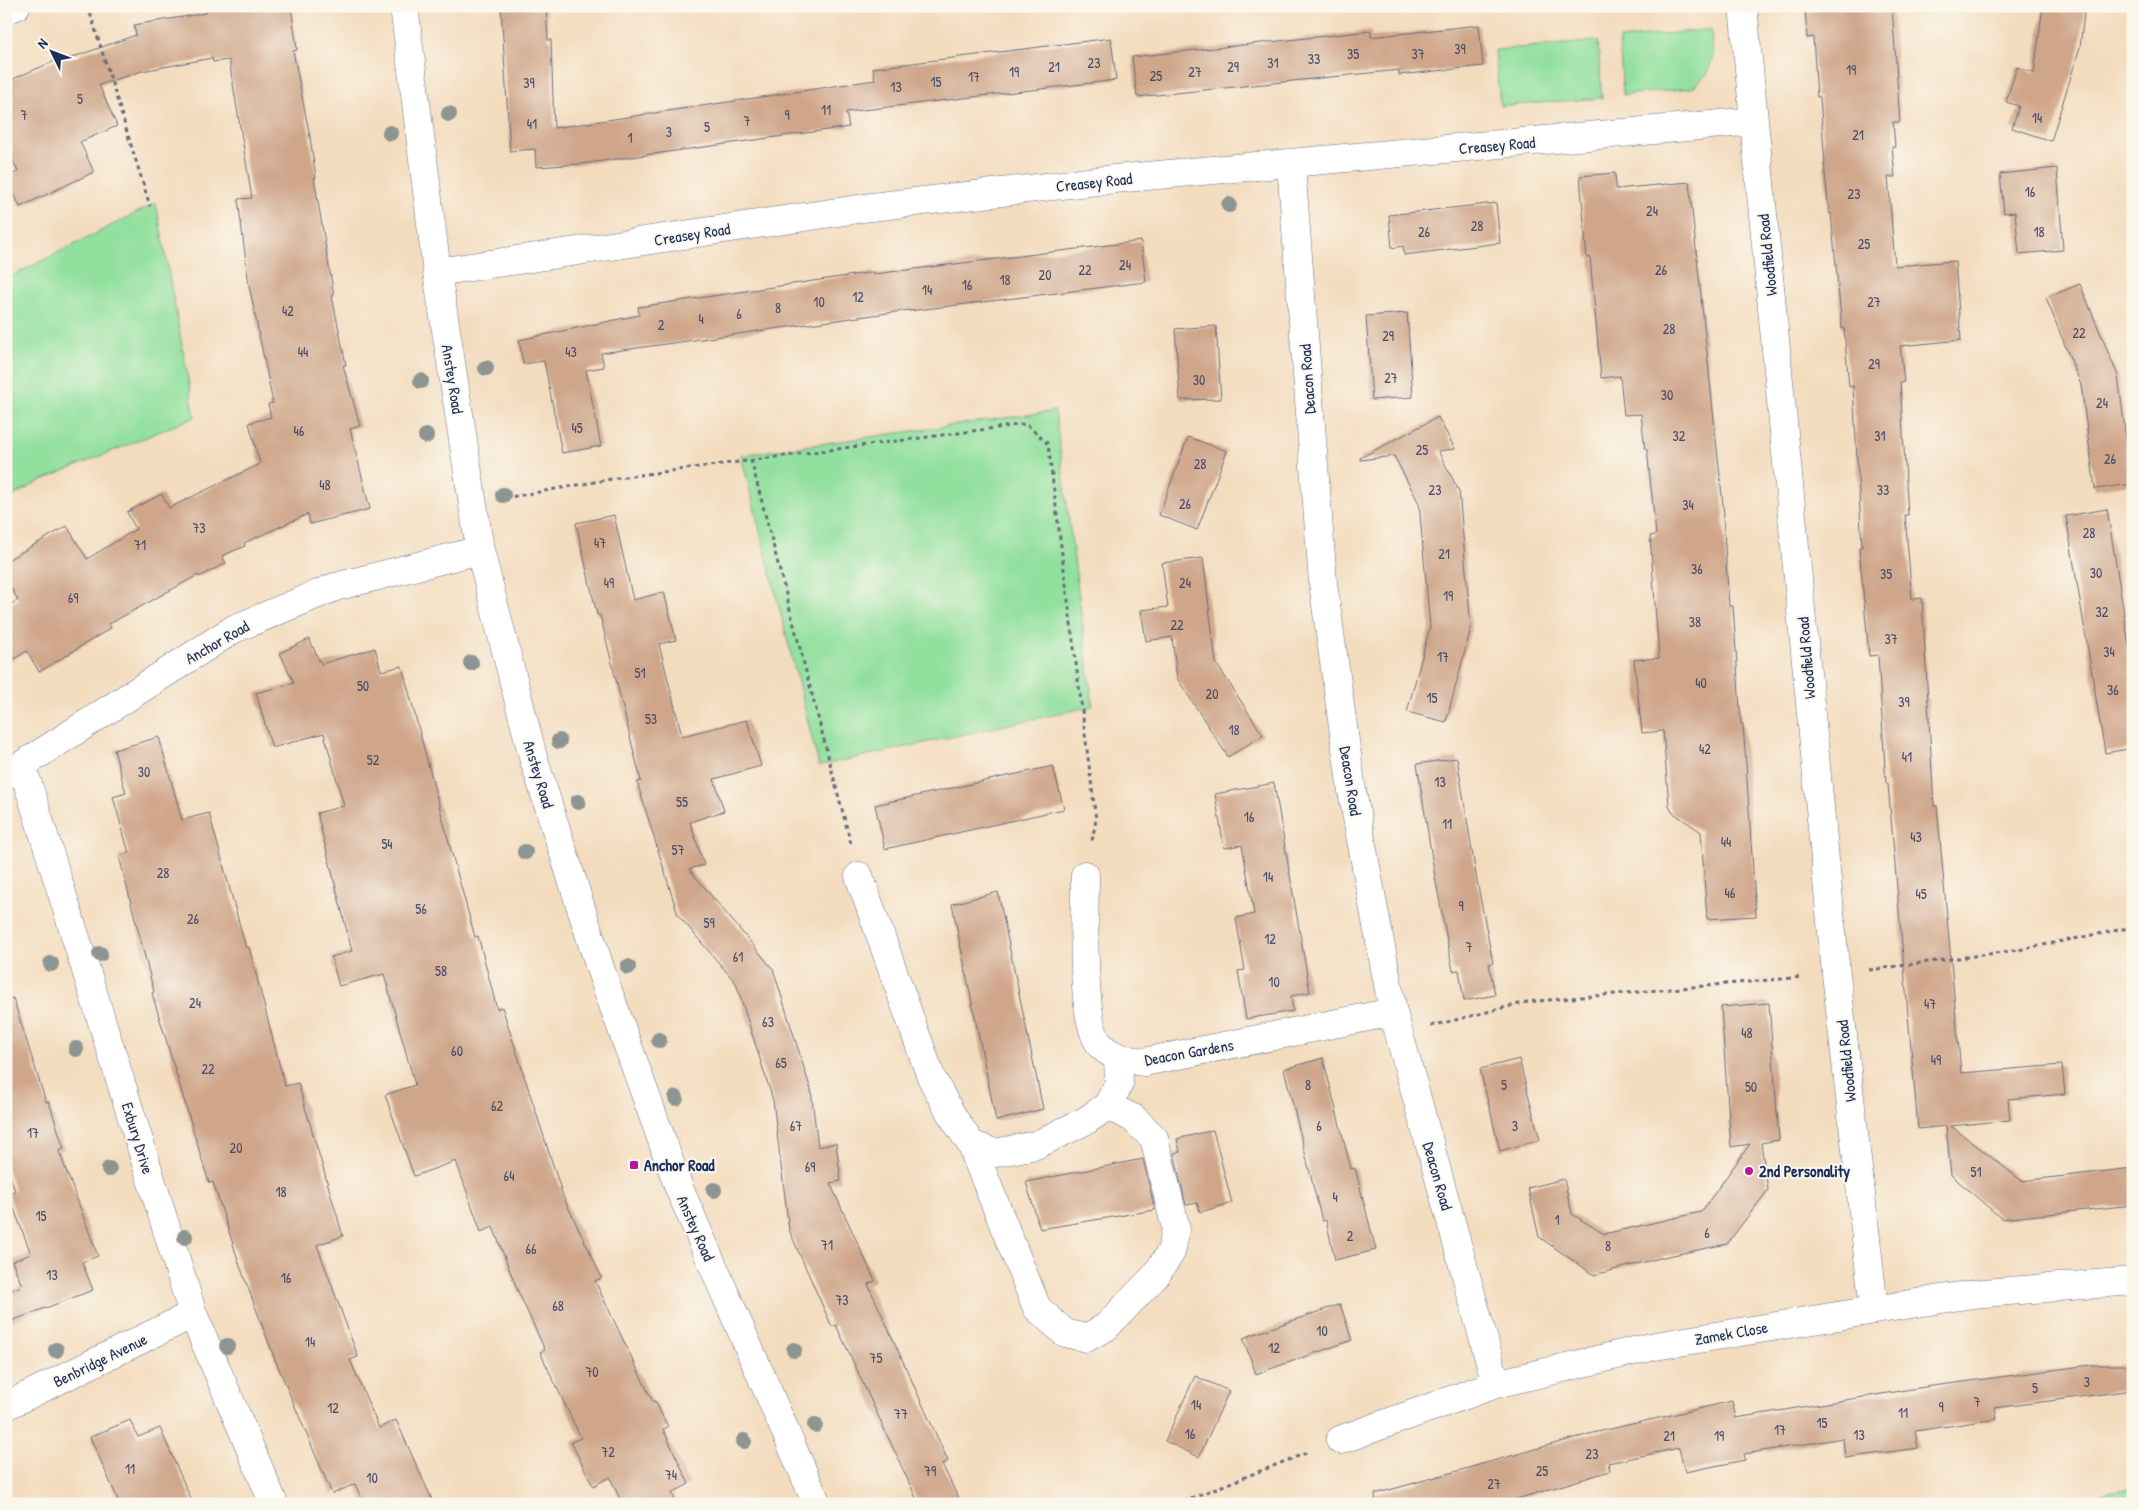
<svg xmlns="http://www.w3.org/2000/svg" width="2139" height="1510" font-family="'Patrick Hand',sans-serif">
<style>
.green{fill:#92e09e;stroke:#56887e}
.building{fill:#cfa68a}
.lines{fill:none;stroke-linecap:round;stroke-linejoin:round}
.minor-casing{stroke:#676c80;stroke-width:29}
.path{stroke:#676c80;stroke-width:3;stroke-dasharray:4 4;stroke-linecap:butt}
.minor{stroke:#fff;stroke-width:28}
.tree{fill:#8d9592}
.poi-dot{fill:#b5179e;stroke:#fbf7ec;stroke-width:2}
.labels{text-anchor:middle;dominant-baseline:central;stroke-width:4;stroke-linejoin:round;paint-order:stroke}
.number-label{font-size:14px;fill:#484d69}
.street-label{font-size:16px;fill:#1b2f5e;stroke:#fbf7ec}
.poi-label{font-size:16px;font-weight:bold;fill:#1b2f5e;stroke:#fbf7ec;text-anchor:start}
</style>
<rect width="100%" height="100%" fill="#fbf7ec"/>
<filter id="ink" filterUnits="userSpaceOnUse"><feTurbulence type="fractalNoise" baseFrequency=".02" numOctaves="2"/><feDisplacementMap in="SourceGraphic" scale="10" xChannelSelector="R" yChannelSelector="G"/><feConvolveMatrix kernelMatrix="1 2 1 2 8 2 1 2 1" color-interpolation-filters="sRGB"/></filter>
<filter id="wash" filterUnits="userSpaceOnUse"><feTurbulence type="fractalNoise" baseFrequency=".0096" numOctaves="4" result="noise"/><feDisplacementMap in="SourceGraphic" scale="20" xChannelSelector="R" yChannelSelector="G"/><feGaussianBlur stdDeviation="1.12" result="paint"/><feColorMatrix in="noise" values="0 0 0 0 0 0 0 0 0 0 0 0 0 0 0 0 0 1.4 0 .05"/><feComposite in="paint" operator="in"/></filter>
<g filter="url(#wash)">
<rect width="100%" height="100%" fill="#f3dcbe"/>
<!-- green -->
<path class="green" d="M1711,29L1713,57L1707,74L1692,88L1623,95L1619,39Z
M1598,41L1602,98L1500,106L1495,50Z
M156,203L195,417L40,481L6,500V279Z
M1055,411L1093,706L819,766L741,455Z
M2133,1488V1504H2030Z"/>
<g id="blocks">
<!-- building -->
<path class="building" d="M205,6H291L297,50L293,51L310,137L316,178H314L334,296H332L346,365H343L360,426L350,429L370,509L310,524L308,514L244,543L245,546L222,556L226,563L199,577L198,575L109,624L111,628L39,672L27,651L6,664V607L18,600L6,579V561L67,526L87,559L136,529L127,512L162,494L169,508L260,464L249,423L271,417L268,404L273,403L249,285L238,199L252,198L229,60L213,62L212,58L142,71L99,85L117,126L80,142L94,172L20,207L7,177L18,172L6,145V82L64,57L65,60L136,35L134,25L206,13Z
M501,6H546L548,40H551L554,128L875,80L873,68L1111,38L1116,80L846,112L849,127L581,164L536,167L535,149L510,151Z
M1805,6H1892L1900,122H1893L1895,147H1892L1895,177H1888L1895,266L1955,261L1961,340L1900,346L1904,382H1900L1908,515H1905L1912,599L1922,598L1934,806H1937L1961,1073L2062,1065L2065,1094L2008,1099L2010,1120L1951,1126L2022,1181L2133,1168V1205L2002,1219L1951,1175L1946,1126L1918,1129L1888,784H1886L1878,655L1869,656L1859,547H1862L1853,386L1849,387L1844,328L1842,329L1831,213H1829L1824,164H1825L1820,97H1817L1813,37L1807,38Z
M2043,6H2085L2080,47L2051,141L2012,128L2019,106L2006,102L2017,67L2034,73Z
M1479,25L1483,66L1399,75V70L1137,97L1132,57L1371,31V37Z
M2057,168L2063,250L2019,254L2015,212L2004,213L2000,174Z
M1615,173L1616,189L1689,182L1724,515L1723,516L1729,606H1733L1741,724H1743L1746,765L1756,916L1707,919L1701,832L1672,812L1669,806L1663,731L1642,733L1634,660L1659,658L1650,536L1656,535L1647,449H1645L1641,414L1624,415L1620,376L1601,378L1590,257L1587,258L1580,176Z
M1496,203L1500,243L1404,255L1403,246L1392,248L1389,215Z
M1141,241L1146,282L909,311V310L601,353L604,367L586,370L601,446L562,453L544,361L523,364L519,340L639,315L638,307L874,272V274Z
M2080,284L2118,376L2132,484L2095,489L2081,385L2046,298Z
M1407,313L1413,397L1372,400L1366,316Z
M1216,326L1221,399L1180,400L1175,329Z
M1438,417L1455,449L1438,451L1459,491L1471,628L1446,722L1407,712L1430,627L1419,503L1394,456L1360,460V458Z
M1188,437L1227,451L1197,530L1159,515Z
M2107,509L2133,670V748L2105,753L2066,516Z
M614,515L633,600L664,592L676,640L659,644L682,736L747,720L761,766L714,779L724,811L690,822L704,865L689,869L773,969L811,1090L818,1147L836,1143L841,1181L830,1183L875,1281L868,1284L948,1461L942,1464L961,1504H919L836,1325L832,1327L789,1230L773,1100L736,983L678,915L637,782L641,781L600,615H597L576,523Z
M1203,558L1216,663L1263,735L1228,757L1177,678L1172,637L1146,641L1141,610L1168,607L1162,563Z
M309,639L321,664L375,648L381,671L402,666L455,865L475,937L478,936L497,1009L502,1007L563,1196L602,1278L595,1281L653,1402L655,1401L668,1427L663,1429L689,1484L672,1493L677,1504H622L610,1477L593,1486L571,1442L581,1438L540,1352L545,1350L517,1289L493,1227L481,1232L456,1161L414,1176L385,1095L415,1085L384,974L339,986L331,957L352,951L317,813L344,806L324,733L272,748L256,693L294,683L280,653Z
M159,737L182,820L209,813L246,948L249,947L285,1086L298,1083L343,1236L317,1245L358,1357L350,1360L379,1428L396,1420L434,1504H364L355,1484L332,1494L274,1357L240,1266L213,1182L209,1183L152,993L154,992L119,856L129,853L113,797L126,793L114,750Z
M1457,758L1477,881L1493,963L1489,964L1495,995L1464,1001L1459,970L1453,971L1435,877L1417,764Z
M1053,766L1064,809L885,849L875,805Z
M1274,783L1310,992L1291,996L1293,1011L1246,1019L1238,971L1245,970L1236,918L1254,914L1242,845L1224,848L1215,794Z
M998,892L1043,1109L996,1121L952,904Z
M13,998L46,1102H49L64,1149L59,1151L98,1256L82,1262L93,1290L6,1323V1292L22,1286L12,1261L31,1254L8,1193L15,1191L6,1164V1000Z
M1769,1003L1779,1140L1761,1143L1768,1190L1727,1244L1668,1256L1594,1275L1539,1237L1528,1188L1564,1179L1572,1214L1604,1234L1701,1212L1750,1144L1731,1147L1721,1007Z
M1323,1058L1351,1169L1355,1168L1376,1250L1335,1260L1326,1220L1322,1221L1284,1069Z
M1519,1059L1540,1140L1500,1151L1480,1069Z
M1213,1130L1232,1203L1200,1212L1197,1203L1186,1205L1174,1153L1180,1152L1177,1139Z
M1143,1159L1155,1210L1040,1229L1026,1182Z
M1340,1304L1352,1340L1256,1374L1243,1338Z
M2090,1365H2133V1390L1995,1408L1997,1419L1915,1431L1918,1448L1845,1458L1843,1438L1744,1454L1745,1460L1685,1472L1679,1448L1608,1463L1610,1471L1500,1504H1376L1375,1494L1593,1433L1732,1401L1736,1418L1918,1388Z
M1195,1376L1229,1391L1199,1457L1165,1441Z
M130,1420L138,1437L160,1428L193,1504H120L90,1437Z"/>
</g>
</g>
<g filter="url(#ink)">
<use href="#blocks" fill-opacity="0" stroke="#676c80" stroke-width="1"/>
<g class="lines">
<!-- minor casing -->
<g class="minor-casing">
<path id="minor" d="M404,6L437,272L480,550L533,757L602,974L679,1188L817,1504
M1743,6L1836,974L1874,1309
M6,10L16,6
M1291,164L1323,583L1352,791L1393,1012L1496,1384
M437,272L871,207L1114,179L1754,121
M22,765L193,1314L274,1504
M8,774L234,629L335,587L480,550
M1085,875C1085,908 1079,1026 1102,1047C1114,1058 1129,1060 1144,1062L1393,1012
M859,876L931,1077L951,1114L971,1144L995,1153L1036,1145L1087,1120L1107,1106L1119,1084L1118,1058
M971,1144L1037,1308L1065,1333L1086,1338L1106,1327L1156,1275L1171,1252L1176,1229L1154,1138L1133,1118L1107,1106
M6,1406L193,1314
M1340,1440L1496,1384L1655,1346L1972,1294L2133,1281"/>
</g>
<!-- path -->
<path class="path" d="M88,6L150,206
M751,460L851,844
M505,498L617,478L1026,424L1048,444L1096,820L1092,841
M1869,970L2018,950L2133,927
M1431,1026L1527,1002L1803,977
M1176,1504L1309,1452"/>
<!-- minor -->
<use href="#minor" class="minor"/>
</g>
<!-- trees -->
<g class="tree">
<circle cx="449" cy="114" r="8"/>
<circle cx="390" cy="133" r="8"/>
<circle cx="1229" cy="205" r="8"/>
<circle cx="486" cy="368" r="8"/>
<circle cx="421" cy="381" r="8"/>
<circle cx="426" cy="436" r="8"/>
<circle cx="503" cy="495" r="8"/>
<circle cx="471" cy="663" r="8"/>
<circle cx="559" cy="741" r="8"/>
<circle cx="578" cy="802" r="8"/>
<circle cx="525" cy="852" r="8"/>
<circle cx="100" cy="954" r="8"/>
<circle cx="51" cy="964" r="8"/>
<circle cx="628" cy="967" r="8"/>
<circle cx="659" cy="1040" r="8"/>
<circle cx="76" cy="1049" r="8"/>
<circle cx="676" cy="1098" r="8"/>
<circle cx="109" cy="1169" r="8"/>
<circle cx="714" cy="1190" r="8"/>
<circle cx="185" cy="1237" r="8"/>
<circle cx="227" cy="1346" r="8"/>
<circle cx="56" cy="1350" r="8"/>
<circle cx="794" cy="1350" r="8"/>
<circle cx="815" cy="1425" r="8"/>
<circle cx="744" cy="1441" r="8"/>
</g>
</g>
<!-- markers -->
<g class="poi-dot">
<rect x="629" y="1160" width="10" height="10" rx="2.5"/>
<circle cx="1749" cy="1171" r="5"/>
</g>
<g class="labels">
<!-- number labels -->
<g class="number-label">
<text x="1460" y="48">39</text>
<text x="1353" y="53">35</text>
<text x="1418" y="53">37</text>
<text x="1314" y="58">33</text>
<text x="1094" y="62">23</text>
<text x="1273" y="62">31</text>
<text x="1054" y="66">21</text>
<text x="1233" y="66">29</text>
<text x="1851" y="69">19</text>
<text x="1014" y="71">19</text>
<text x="1195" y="71">27</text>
<text x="1156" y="75">25</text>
<text x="974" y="76">17</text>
<text x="936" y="81">15</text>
<text x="529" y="82">39</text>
<text x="896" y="86">13</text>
<text x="80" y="98">5</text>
<text x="826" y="109">11</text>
<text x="24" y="114">7</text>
<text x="787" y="114">9</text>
<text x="2037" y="117">14</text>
<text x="747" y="120">7</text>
<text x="532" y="123">41</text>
<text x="707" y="126">5</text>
<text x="669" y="131">3</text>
<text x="1858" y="134">21</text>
<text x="630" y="137">1</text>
<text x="2030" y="191">16</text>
<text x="1854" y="193">23</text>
<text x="1652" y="210">24</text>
<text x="1477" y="225">28</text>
<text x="1424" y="231">26</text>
<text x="2039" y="231">18</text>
<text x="1864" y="243">25</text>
<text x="1125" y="264">24</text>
<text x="1085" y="269">22</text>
<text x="1661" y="269">26</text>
<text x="1045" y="274">20</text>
<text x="1005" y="279">18</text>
<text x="967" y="284">16</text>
<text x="927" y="289">14</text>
<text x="858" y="296">12</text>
<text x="819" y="301">10</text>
<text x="1874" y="301">27</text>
<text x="778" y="307">8</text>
<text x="288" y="310">42</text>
<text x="739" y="313">6</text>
<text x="701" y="318">4</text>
<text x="661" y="324">2</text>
<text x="1669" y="328">28</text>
<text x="2079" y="332">22</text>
<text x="1388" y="335">29</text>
<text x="303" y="351">44</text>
<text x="571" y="351">43</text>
<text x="1874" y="363">29</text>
<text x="1391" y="377">27</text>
<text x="1199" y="379">30</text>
<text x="1667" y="394">30</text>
<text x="2102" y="402">24</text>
<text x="577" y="427">45</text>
<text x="299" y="430">46</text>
<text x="1679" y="435">32</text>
<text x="1880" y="435">31</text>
<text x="1422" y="449">25</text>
<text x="2110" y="458">26</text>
<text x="1200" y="463">28</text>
<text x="325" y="484">48</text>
<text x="1435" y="489">23</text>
<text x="1883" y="489">33</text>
<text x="1185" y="503">26</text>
<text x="1688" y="504">34</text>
<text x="199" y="527">73</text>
<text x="2089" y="532">28</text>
<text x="600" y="542">47</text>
<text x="140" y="544">71</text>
<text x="1444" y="553">21</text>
<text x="1697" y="568">36</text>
<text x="2096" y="572">30</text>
<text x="1886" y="573">35</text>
<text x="609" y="582">49</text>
<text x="1185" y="582">24</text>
<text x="1448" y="595">19</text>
<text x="73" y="597">69</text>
<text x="2102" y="611">32</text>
<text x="1695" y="621">38</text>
<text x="1177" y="624">22</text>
<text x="1891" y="638">37</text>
<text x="2109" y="651">34</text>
<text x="1443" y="656">17</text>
<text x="640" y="672">51</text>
<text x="1701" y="682">40</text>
<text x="363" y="685">50</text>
<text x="2113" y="689">36</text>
<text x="1212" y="693">20</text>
<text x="1432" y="697">15</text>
<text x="1904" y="701">39</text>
<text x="651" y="718">53</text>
<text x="1234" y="729">18</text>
<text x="1705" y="748">42</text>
<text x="1907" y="756">41</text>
<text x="373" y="759">52</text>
<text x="144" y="771">30</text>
<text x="1440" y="781">13</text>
<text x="682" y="801">55</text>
<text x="1249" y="816">16</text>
<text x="1447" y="823">11</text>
<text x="1916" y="836">43</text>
<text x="1726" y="841">44</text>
<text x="387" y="843">54</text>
<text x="678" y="849">57</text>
<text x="163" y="872">28</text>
<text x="1268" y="876">14</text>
<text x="1730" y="892">46</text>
<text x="1921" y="893">45</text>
<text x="1461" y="905">9</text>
<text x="421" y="908">56</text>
<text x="193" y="918">26</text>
<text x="709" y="922">59</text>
<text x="1270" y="938">12</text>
<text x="1469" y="946">7</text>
<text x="738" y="956">61</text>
<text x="441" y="970">58</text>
<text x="1274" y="981">10</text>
<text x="195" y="1002">24</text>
<text x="1930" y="1003">47</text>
<text x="768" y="1021">63</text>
<text x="1747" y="1032">48</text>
<text x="457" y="1050">60</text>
<text x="1936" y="1059">49</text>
<text x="781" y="1062">65</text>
<text x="208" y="1068">22</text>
<text x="1308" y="1084">8</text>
<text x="1504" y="1084">5</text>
<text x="1751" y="1086">50</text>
<text x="497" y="1105">62</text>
<text x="796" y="1125">67</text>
<text x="1319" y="1125">6</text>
<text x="1515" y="1125">3</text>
<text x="33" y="1132">17</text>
<text x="236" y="1147">20</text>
<text x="810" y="1166">69</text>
<text x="1976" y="1171">51</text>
<text x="509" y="1175">64</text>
<text x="281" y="1191">18</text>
<text x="1335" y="1196">4</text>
<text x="41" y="1215">15</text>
<text x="1557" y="1219">1</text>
<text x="1707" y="1232">6</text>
<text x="1350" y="1235">2</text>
<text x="827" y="1244">71</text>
<text x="1608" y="1245">8</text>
<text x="531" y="1248">66</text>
<text x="52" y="1274">13</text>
<text x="286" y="1277">16</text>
<text x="842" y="1299">73</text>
<text x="558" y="1305">68</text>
<text x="1322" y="1330">10</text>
<text x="310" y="1341">14</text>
<text x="1274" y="1347">12</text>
<text x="876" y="1357">75</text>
<text x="592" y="1371">70</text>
<text x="2087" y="1381">3</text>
<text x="2035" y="1387">5</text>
<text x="1977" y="1401">7</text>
<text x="1196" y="1404">14</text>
<text x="1941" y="1406">9</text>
<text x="333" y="1407">12</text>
<text x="1903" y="1412">11</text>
<text x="901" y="1413">77</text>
<text x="1822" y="1422">15</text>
<text x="1780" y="1429">17</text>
<text x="1190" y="1433">16</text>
<text x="1859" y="1434">13</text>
<text x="1669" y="1435">21</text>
<text x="1719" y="1435">19</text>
<text x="608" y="1451">72</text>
<text x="1592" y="1453">23</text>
<text x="130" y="1468">11</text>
<text x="930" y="1470">79</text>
<text x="1542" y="1470">25</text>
<text x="671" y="1474">74</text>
<text x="372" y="1477">10</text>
<text x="1494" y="1483">27</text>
</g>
<!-- street labels -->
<g class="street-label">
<text transform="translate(1497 145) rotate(-5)">Creasey Road</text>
<text transform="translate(1094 182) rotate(-6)">Creasey Road</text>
<text transform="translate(692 234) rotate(-9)">Creasey Road</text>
<text transform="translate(1767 255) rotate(-96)">Woodfield Road</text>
<text transform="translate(453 379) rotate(81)">Anstey Road</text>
<text transform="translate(1307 379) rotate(-94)">Deacon Road</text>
<text transform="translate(217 642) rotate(-30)">Anchor Road</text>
<text transform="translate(1806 658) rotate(-95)">Woodfield Road</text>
<text transform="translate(539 774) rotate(73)">Anstey Road</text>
<text transform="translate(1351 781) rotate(81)">Deacon Road</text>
<text transform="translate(1189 1052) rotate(-10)">Deacon Gardens</text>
<text transform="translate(1846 1061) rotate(-96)">Woodfield Road</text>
<text transform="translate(138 1138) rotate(73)">Exbury Drive</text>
<text transform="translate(1438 1176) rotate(74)">Deacon Road</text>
<text transform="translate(696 1228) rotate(66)">Anstey Road</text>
<text transform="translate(1731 1333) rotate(-10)">Zamek Close</text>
<text transform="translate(100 1360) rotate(-26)">Benbridge Avenue</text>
</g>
<!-- poi labels -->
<g class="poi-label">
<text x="644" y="1165">Anchor Road</text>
<text x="1759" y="1171">2nd Personality</text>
</g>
</g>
<!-- margin -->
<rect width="2139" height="1510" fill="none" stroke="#fbf7ec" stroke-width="25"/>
<!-- north arrow -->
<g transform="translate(52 52) rotate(312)" stroke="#fbf7ec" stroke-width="4" paint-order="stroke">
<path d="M0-4L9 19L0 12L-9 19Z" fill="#1b2f5e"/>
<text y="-8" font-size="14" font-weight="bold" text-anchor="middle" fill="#1b2f5e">N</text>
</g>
</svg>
